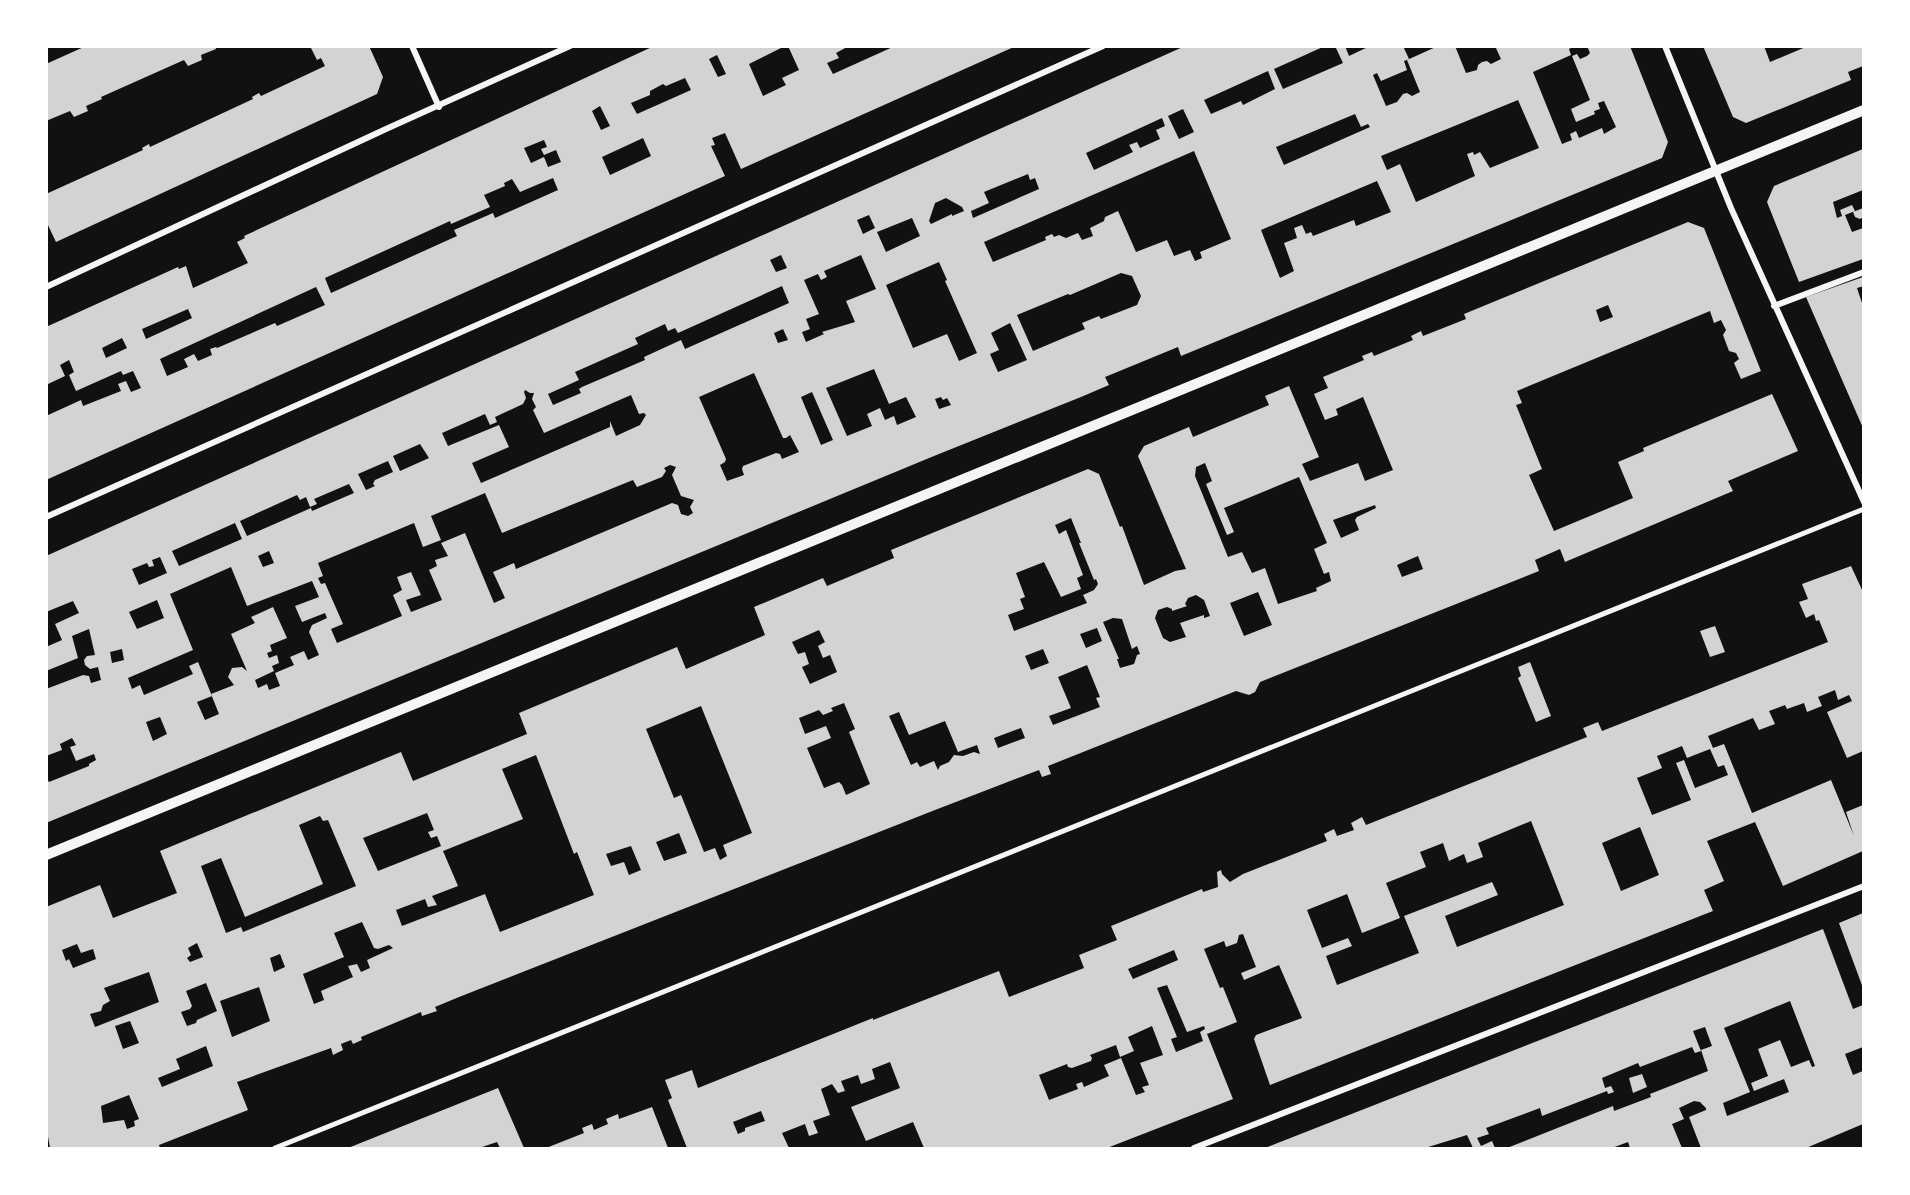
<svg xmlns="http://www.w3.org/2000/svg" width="1910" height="1195" font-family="'Asap Condensed',sans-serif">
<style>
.building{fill:#d3d3d3;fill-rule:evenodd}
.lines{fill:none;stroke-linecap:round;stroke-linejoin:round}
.pedestrian{stroke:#f5f5f5;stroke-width:5}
.minor{stroke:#f5f5f5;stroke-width:6}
.tertiary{stroke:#f5f5f5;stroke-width:10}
</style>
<rect width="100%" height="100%" fill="#111"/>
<!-- building -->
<path class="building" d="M86,46H215L216,49L201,55L202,60L188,66L184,60L101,97L102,99L86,106L88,111L74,117L70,111L46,121V64Z
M310,46H369L383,77L377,94L56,242L46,221V194L143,150L142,148L149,144L150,147L253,99L252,97L259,93L261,96L325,66L321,58L317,60Z
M654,46H785L749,64L763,96L786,85L782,78L799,70L788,46H849L836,53L839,58L827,63L833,74L895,46H1016L741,169L725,133L712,138L715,145L711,146L725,176L46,480V416L81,400L83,406L121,391L118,384L126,381L131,392L141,388L133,371L123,375L121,371L76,391L69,375L74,372L69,360L60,365L65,376L46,385V327L178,267L179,269L186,266L193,288L248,263L237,242L245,238L244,236ZM717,55L726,74L718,77L709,59ZM685,78L691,90L637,114L631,103L650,95V91L663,84L666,86ZM600,106L610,126L601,130L592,111ZM643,138L651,156L610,175L602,157ZM544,140L547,147L541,149L544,155L556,150L561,162L548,167L544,157L531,163L524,148ZM553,178L558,190L495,218L493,213L454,230L457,236L331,293L325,278L450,221L451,224L490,207L484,195L505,186L504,183L512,179L520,192ZM316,287L325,305L277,326L275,323L217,348L216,347L210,349L212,355L198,361L194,354L184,359L188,367L167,376L160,359ZM188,309L192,318L146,339L142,329ZM122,338L127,348L106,358L102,348Z
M1185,46H1325L1274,69L1283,89L1343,63L1335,46H1345L1349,56L1370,46H1403L1409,59L1404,61L1407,70L1381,81L1377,73L1373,75L1386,106L1397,102L1403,94L1407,93L1412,96L1420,92L1407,60L1438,46H1455L1466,73L1477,70L1478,65L1482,62L1487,61L1491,64L1501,59L1495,46H1574L1569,49L1571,55L1533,72L1562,144L1572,140L1570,134L1576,131L1579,138L1602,128L1604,134L1616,127L1604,101L1598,103L1600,109L1594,111L1595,114L1576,122L1571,109L1590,100L1572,56L1577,54L1580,59L1587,56L1590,53L1587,46H1630L1668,142L1662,158L1181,356L1178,347L1105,377L1109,385L1081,397L934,456L46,823V777L49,782L89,766V764L96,760L94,754L76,761L70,747L76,745L72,738L60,744L62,750L46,756V689L83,675L89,676L91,683L101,680L98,667L90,669L85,665L84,660L87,656L95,655L89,629L72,636L78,658L46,671V647L62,640L55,624L79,613L73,601L46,612V556ZM1268,71L1275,89L1243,105L1241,101L1211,114L1204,100ZM1518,100L1539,148L1490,168L1480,152L1474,155L1473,152L1467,154L1475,176L1416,202L1400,164L1387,170L1381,156ZM1183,109L1194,132L1179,139L1168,116ZM1355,114L1361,127L1368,124L1370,127L1284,165L1276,147ZM1162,118L1165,126L1156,130L1160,139L1140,148L1137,142L1129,145L1133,152L1094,170L1086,153ZM1194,151L1231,239L1200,252L1202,258L1195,261L1190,250L1174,256L1167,240L1136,252L1118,211L1105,217L1104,221L1090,228L1093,236L1082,240L1078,233L1066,238L1059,235L1054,237L1052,234L1045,237L1046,240L993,262L984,242ZM1028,174L1030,180L1035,178L1039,189L973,218L971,211L989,203L984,192ZM1377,181L1391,212L1356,226L1354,220L1313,236L1311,232L1306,234L1302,225L1294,228L1297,238L1284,243L1294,271L1280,278L1261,230ZM946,198L962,207L964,211L952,216V214L931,224L929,221L935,203ZM869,215L875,228L863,234L857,220ZM912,218L920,236L886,252L877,232ZM781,255L787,268L776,272L770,260ZM861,255L876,289L846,301L855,322L822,332L824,334L806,342L802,332L810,329L806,319L819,314L804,280L818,274L821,280L827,277L824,271ZM939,262L947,280L945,281L977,353L959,361L947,334L913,348L886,285ZM1121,273L1132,276L1141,296L1137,305L1101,319L1099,316L1082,323L1085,329L1033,351L1017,315L1068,294L1070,295ZM782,286L789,303L685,349L681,340L644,357L645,360L582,387L579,389L581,393L553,405L548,394L579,380L575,372L638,344L635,338L665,324L668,331L675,328L678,333ZM1010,323L1027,360L998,372L990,354L999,350L991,333ZM783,329L788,340L778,343L774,333ZM874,369L889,404L906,397L916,417L897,425L894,416L885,420L880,408L867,414L872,426L847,436L826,388ZM754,373L783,438H786L790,435L799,452L782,459L780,454L776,453L743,466L742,469L744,475L727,481L720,465L725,462L726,459L699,397ZM525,390L530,393H534L532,399L536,407L533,410L544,433L631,395L639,414L644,413L646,415L640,425L616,436L610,421V427L481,483L472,463L509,447L499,425L448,446L442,433L485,414L490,425L497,422L495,417L523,404L526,398L524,392ZM812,392L833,440L821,445L801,397ZM941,397L943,400L947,398L951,405L939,409L935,399ZM420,444L429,458L400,471L393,456ZM388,461L393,472L375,480L373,484L375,486L366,490L358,474ZM670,465L676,467L672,475L681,496L694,500L690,507L693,513L688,516L681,514L678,505L672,503L516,569L514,563L493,572L505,598L494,603L465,533L441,543L448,556L435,560L437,566L429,570L442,600L411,612L406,600L421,595L411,572L397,577L402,590L393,595L402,616L337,643L331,629L343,624L325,583L321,584L318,578L323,576L318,563L414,523L423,547L441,540L431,516L485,493L502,533L633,480L637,487L662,477L666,471L664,468ZM349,484L354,493L312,511L311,508L247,536L240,521L297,495L300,500L306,497L310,507L317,504L314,499ZM235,523L242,539L179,566L172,551ZM269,551L274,563L263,567L258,556ZM160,557L167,573L139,585L132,569L147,563L149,567L154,566L152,560ZM231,567L247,606L312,581L319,597L295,606L302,622L325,613L327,618L312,625L309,632L319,655L308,660L304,651L290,657L294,665L275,673L280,686L269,690L267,684L258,688L255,680L274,671L272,666L279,663L277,655L269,658L267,653L272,651L270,645L287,638L273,607L251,617L255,623L231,634L247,671L242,667L232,668L228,677L234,685L211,694L219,714L205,720L197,702L212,696L198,662L189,666L193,674L144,695L140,685L132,689L128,678L193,650L170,594ZM157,600L164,618L137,629L129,612ZM122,649L124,660L112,663L110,652ZM160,717L167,734L153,741L146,722Z
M1703,46H1764L1770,62L1808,46H1863V66L1848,72L1851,80L1746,123L1733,117Z
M1863,149V190L1833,202L1837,218L1842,216L1840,210L1852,205L1855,211L1845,215L1852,232L1863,228V259L1799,282L1767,202L1774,186Z
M1863,208V217L1860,219L1855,217L1853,212Z
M1688,222L1704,228L1761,371L1741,379L1734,363L1739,359L1736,353L1729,351L1723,335L1726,330L1721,320L1714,323L1710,311L1517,391L1522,403L1516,405L1542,469L1529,475L1554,531L1633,498L1618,462L1644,451L1643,448L1772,394L1798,451L1728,481L1733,491L1565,562L1560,549L1535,560L1539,571L1260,682L1255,692L1249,695L1236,691L1048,766L1051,774L1042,777L1039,770L935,810L459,997L435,1007L437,1011L422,1016L421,1012L361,1037L362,1040L353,1044L351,1040L341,1044L343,1050L333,1055L331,1048L237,1082L248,1110L159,1145L160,1148H50L46,1125V907L100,885L113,918L177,893L160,851L401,752L413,781L527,734L519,713L677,647L686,669L765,635L754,607L823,578L827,586L894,558L891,550L1088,469L1099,474L1120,527L1122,526L1144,585L1175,571L1186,569L1138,456L1144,446L1189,427L1193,437L1269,405L1265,396L1289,386L1319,457L1302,464L1310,481L1358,463L1365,481L1393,470L1363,397L1336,409L1338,415L1325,420L1314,394L1328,388L1323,377L1364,360L1362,356L1372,352L1374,356L1413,340L1411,336L1421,331L1423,336L1466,319L1464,314ZM1608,305L1613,317L1600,322L1596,310ZM1205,463L1212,481L1206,484L1227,535L1234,532L1224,508L1299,477L1327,543L1314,549L1324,574L1329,572L1331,581L1316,588L1317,591L1278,604L1265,568L1252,573L1242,552L1228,557L1195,476L1196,467ZM1375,505L1376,508L1357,517L1355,520L1359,530L1341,538L1333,520ZM1071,518L1081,543H1079L1094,580L1096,579L1098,584L1094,590L1083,595L1087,603L1014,631L1008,615L1024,609L1020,599L1025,597L1016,573L1044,562L1061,597L1081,589L1077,578L1083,575L1066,530L1059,534L1055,525ZM1418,556L1423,569L1402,577L1397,565ZM1258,592L1272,625L1244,636L1230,603ZM1196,595L1204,600L1210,616L1204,618V615L1180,623L1186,637L1170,642L1163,638L1155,618L1158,610L1167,607L1172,609V611L1187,606L1185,604L1188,598ZM1113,618L1122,619L1132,649L1137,646L1140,654L1137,655L1134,664L1120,668L1117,659H1119L1103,622ZM1097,628L1102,641L1086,648L1080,634ZM819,630L825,642L818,646L823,658L830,655L837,672L810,684L802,667L809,664L805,652L798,654L792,642ZM1043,649L1049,663L1031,670L1025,656ZM1087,665L1100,697L1096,698L1100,707L1053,725L1049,716L1071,708L1058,677ZM844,703L855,729L849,732L870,784L846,795L842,785L839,782L824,788L807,748L831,738L826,726L805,734L799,718L819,710L823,715L833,711L831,708ZM701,706L752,833L723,845L727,856L720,860L715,848L704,852L681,795L674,798L646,729ZM899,712L909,735L945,721L958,752L977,745L980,754L974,752L963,756L954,755L949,762L940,766L938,770L934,761L920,767L917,762L911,765L889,716ZM1021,728L1025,738L998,748L994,738ZM536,755L574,854L577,852L594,895L500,932L485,894L402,926L396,910L425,899L428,907L437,905L432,896L458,886L443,851L523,819L502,769ZM427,813L434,830L428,832L431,838L437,836L441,846L378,871L363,838ZM320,816L323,821L328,820L356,886L243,932L241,927L226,933L201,866L221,858L245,917L323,884L299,825ZM679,833L687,853L664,861L656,842ZM631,846L641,870L629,875L624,862L611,866L606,854ZM362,922L374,948L378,949L389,945L393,948L367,960L370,968L361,972L357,964L348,966L353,977L321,991L324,1000L314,1004L303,974L344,957L334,933ZM197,943L203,957L190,962L187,958L191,955L188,948ZM77,944L81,953L93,949L96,959L73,968L69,959L66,961L62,950ZM280,954L285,967L274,972L270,958ZM149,972L159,1002L95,1027L90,1014L101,1011L103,1005L110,1001L104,988ZM206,983L217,1011L197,1020L196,1023L187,1026L181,1012L190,1009L192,1006L186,991ZM259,987L270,1021L232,1037L220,1001ZM130,1021L139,1043L123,1049L115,1026ZM206,1046L213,1066L162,1087L158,1078L180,1069L176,1059ZM129,1095L139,1119L134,1121L135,1126L127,1129L124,1120L103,1123L101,1106Z
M1863,277L1862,281L1864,286L1857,288L1863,306V428L1806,297Z
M1851,566L1863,592V751L1847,758L1827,712L1852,701L1849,695L1838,700L1835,690L1818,697L1822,706L1807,712L1804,703L1787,709L1785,705L1769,711L1775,724L1759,730L1753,718L1708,736L1713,748L1724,744L1752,813L1831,780L1854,836L1846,812L1863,805V851L1783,886L1755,822L1707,841L1724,881L1704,890L1713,911L1270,1085L1254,1039L1256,1035L1302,1018L1279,965L1244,980L1241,973L1256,967L1243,934L1239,935L1237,943L1226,947L1224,941L1204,949L1220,988L1223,987L1237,1022L1207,1034L1233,1099L1107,1148H924L913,1122L866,1141L851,1107L900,1088L890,1062L872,1069L875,1079L861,1084L858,1075L841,1081L845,1091L838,1093L832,1084L821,1089L830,1115L813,1121L818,1133L809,1136L805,1124L782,1133L789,1148H687L668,1100L672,1098L665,1080L692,1070L698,1088L873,1018V1020L999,971L1009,997L1084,968L1079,955L1117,940L1111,926L1202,889L1203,892L1218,887L1217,872L1221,870L1222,874L1230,882L1243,874L1327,841L1324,834L1334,829L1337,836L1354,830L1351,823L1362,817L1366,825L1587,737L1583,728L1598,722L1602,731L1828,642L1819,620L1816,621L1814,614L1806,618L1799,602L1808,599L1802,584ZM1682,746L1687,758L1710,749L1718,767L1724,765L1728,775L1695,788L1684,760L1676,763L1691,800L1652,815L1637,778L1662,768L1657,756ZM1531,821L1564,905L1457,947L1445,916L1498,895L1492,882L1404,916L1419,953L1337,985L1326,956L1352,946L1348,938L1322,948L1307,910L1347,894L1362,933L1400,918L1386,883L1426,867L1420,852L1443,843L1449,861L1464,854L1467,863L1483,857L1478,843ZM1640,827L1659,875L1621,891L1602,843ZM1174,950L1178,960L1133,979L1128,969ZM1167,985L1187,1032L1204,1026L1205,1029L1200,1032L1203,1041L1176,1052L1171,1039L1177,1037L1157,988ZM1152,1026L1163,1055L1140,1063L1149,1085L1142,1087L1145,1092L1136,1095L1121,1058L1104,1065L1109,1076L1084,1087L1082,1082L1076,1084L1078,1089L1049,1100L1039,1075L1067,1064L1068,1067L1072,1068L1091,1061L1092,1058L1090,1055L1116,1045L1120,1057L1134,1051L1128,1037ZM761,1111L765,1121L745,1128V1131L738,1134L733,1122Z
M1715,626L1725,652L1710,657L1700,631Z
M1530,662L1551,716L1536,722L1518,678L1521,676L1518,667Z
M1863,913V988L1839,923Z
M1823,929L1853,1009L1863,1005V1047L1845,1054L1853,1075L1863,1071V1124L1806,1148H1701L1689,1117L1706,1110V1108L1700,1102L1694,1101L1679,1108L1684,1119L1672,1124L1682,1148H1649L1648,1147L1630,1148L1628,1142L1612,1148H1507L1613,1106L1614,1111L1651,1097L1650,1094L1708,1071L1701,1050L1712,1046L1705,1027L1693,1031L1701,1051L1695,1053L1692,1047L1640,1067L1638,1063L1602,1078L1605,1088L1611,1086L1614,1092L1608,1094L1607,1091L1542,1116L1540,1108L1486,1128L1489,1134L1477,1138L1481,1146L1492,1141L1495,1148H1473L1467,1135L1425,1148H1265ZM1790,1001L1815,1066L1812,1067L1809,1060L1791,1067L1780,1040L1758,1049L1768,1076L1751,1083L1754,1091L1784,1079L1789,1092L1727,1116L1723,1103L1750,1092L1724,1028Z
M1642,1074L1647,1087L1633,1093L1629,1078Z
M498,1088L524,1148H500L497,1142L479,1148H348Z
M652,1107L668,1148H546L584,1133L582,1128L592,1124L594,1130L608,1124L606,1119L618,1114L619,1119Z"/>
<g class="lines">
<!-- pedestrian -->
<path class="pedestrian" d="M275,1148L1864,509"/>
<!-- minor -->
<path class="minor" d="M412,46L439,107
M1665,46L1731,208L1864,502
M46,287L386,129L570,46
M1774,306L1864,272
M46,517L1103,46
M1194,1148L1864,886"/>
<!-- tertiary -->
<path class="tertiary" d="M46,855L1864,110"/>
</g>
<!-- border -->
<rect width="1910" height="1195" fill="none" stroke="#ffffff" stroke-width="96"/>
</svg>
